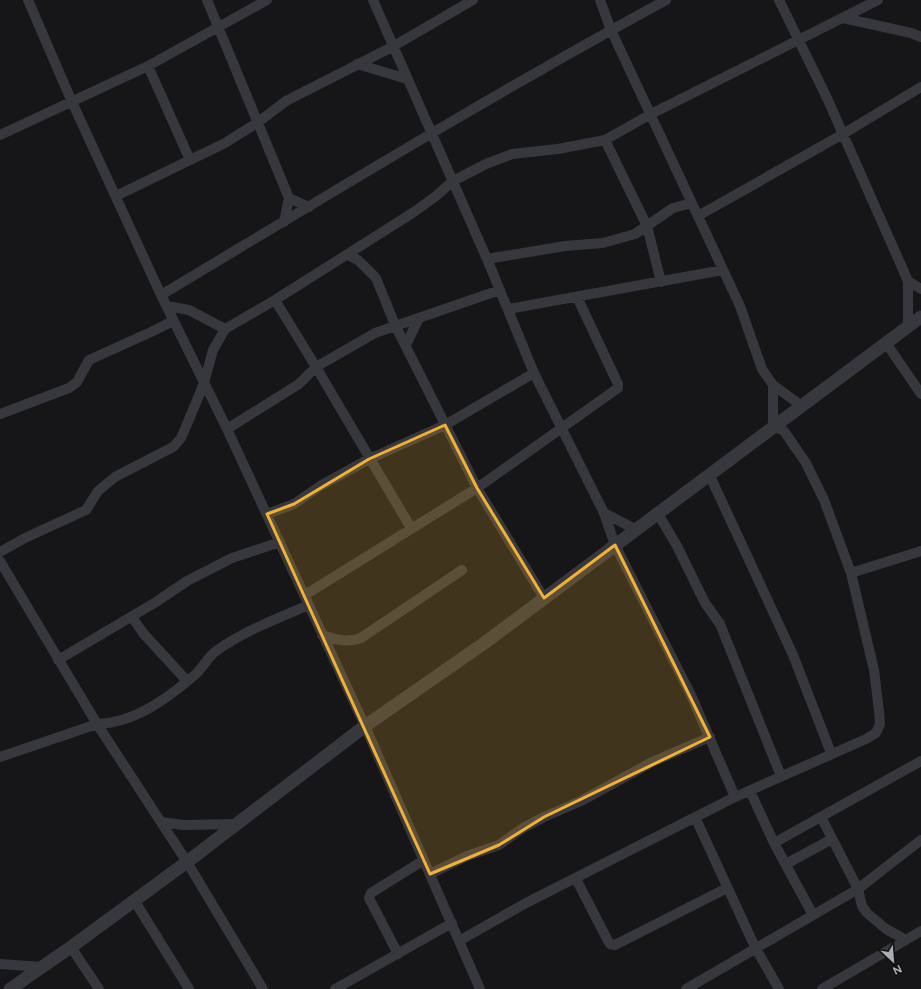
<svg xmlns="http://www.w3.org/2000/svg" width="921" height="989" font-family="Figtree,sans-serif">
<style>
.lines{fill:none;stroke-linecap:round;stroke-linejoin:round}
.minor{stroke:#37383d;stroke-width:10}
.tertiary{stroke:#37383d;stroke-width:13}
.marked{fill:#f2b134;fill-opacity:0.2;stroke:#f2b134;stroke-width:3;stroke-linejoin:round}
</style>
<rect width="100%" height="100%" fill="#161618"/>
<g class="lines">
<!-- minor -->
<path class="minor" d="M28,0L72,102L161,295L227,429L365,726L480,989
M207,0L289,198L284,222
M373,0L487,259L534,373L604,513L615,545L691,695L735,797
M600,0L611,30L740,306L762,369L773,385L802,406
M779,0L827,98L908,281V327
M843,18L911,33L921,37
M357,64L407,79
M148,66L190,160
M0,135L148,66L267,0
M605,140L647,226L661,282
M116,196L225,143L257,123L286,101L392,47L473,0
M289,198L309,207
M698,216L843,134L921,87
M348,255L358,260L376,278L395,325L477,488L544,598
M487,259L565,246L603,243L635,234L673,208L692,203
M908,281L921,289
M161,295C328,195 495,93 666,0
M275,300L316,367L411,528
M167,306L189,310L225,329
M508,309L723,270
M886,343L921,394
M406,345L419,318
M0,414L69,388L77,382L89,360L151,332L173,321
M227,429L299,384L316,367L375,333L500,290
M710,476L793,655L831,753
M657,512L677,546L705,603L720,624L781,776
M604,513L635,529
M267,514L294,504L320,486L369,459L445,425L534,373
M0,552L25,538L86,510L98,491L115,477L173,447L181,438L188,422L204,383L213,350L225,329L275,300L414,212L436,196L453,181L486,164L512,154L558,149L605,140L651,114L878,0
M0,561L97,724L187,862L263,989
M851,573L921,551
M305,595L477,488L618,388V384L577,297
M132,617L143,633L187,681
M322,635C336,640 348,643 361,638L462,570
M58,660L156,602L187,581L232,558L280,542
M0,757L97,724C135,723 168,698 196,674C203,667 208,657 216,651C244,631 278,618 309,605
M750,791L774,843L813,915
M695,817L755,947L779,989
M821,817L858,889L862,906L867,913L886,929L906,940
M161,822L183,825L237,824
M774,843L921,761
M786,864L832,839
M430,874L467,856L499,845L523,828L544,817L581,801L652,762L710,737
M576,879L607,939L610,944L615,945L727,888
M134,900L189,989
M459,941L526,903L735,797L866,739L876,733L880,724L879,711L874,670L851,573L824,500L806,463L784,431L773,426V385
M71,947L99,989
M398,954L369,898L371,893L424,860
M0,964L42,967
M335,989L452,923
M686,989L858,889L921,840
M822,989L921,931"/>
<!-- tertiary -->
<path class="tertiary" d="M10,989L71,947L187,862L365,726L483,644L921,317"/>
</g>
<!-- marked area -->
<path class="marked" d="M445,425L477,488L544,598L615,545L710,737L544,817L499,845L430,874L267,514L294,504L369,459Z"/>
<!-- north arrow -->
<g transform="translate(893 961) rotate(154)" stroke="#111113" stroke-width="3" paint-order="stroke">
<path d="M0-3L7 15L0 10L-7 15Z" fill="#a8adb8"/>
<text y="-6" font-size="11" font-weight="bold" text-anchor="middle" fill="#a8adb8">N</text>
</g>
</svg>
